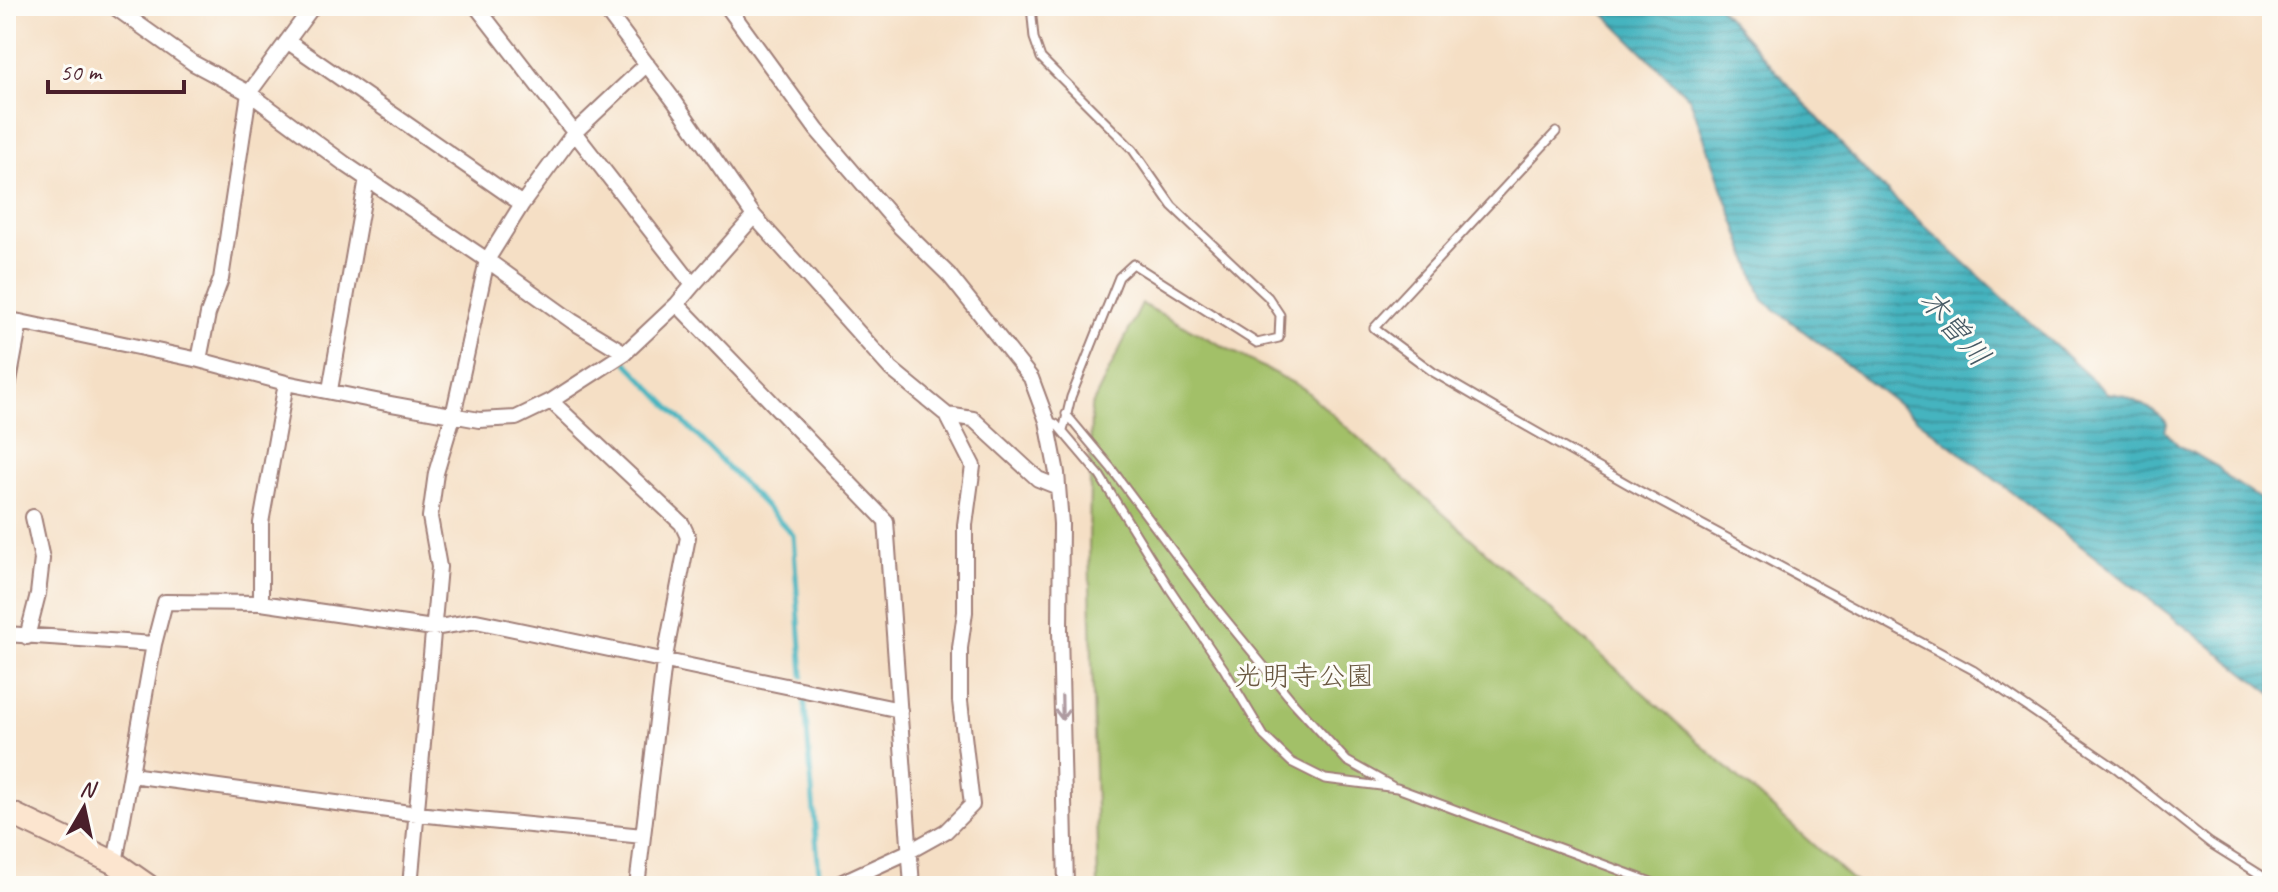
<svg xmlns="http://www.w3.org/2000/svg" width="2278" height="892" font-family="Caveat,'Klee One',sans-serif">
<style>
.green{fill:#a2c068;stroke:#76704a;stroke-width:2}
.water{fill:url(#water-rules);stroke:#486a75;stroke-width:2}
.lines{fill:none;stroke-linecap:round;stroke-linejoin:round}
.stream{stroke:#45b4bf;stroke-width:5}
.lane-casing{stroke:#a07f78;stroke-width:11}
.street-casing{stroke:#a07f78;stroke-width:18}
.secondary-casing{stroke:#a07f78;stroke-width:26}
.lane{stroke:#fff;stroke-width:7}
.street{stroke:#fff;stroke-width:14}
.secondary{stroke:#fce5cf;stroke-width:22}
.oneway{stroke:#ae9aa0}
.labels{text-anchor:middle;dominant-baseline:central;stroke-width:6;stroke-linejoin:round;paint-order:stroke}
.park-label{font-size:28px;fill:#695740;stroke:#fdfcf7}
.water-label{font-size:30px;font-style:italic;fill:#485b66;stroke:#fdfcf7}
</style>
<defs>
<pattern id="water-rules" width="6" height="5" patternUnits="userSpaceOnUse" patternTransform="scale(2)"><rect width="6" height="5" fill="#45b4bf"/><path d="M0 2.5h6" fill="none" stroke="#3c929b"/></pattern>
</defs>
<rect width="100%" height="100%" fill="#fdfcf7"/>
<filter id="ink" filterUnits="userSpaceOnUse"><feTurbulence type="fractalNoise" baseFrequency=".0125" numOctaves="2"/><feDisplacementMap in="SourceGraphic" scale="16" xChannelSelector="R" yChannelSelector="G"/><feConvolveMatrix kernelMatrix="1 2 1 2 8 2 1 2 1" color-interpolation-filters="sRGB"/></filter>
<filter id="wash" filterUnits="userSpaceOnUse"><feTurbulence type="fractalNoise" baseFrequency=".006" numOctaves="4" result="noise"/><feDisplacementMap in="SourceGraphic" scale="32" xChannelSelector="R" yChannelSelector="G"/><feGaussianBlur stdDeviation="1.8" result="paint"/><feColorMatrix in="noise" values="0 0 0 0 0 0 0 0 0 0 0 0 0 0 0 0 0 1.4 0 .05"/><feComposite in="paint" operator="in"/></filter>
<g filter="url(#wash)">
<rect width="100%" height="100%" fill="#f5dfc5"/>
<!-- green -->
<path class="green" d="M1142,304L1303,388L1859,886H1098L1089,547L1091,407Z"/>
<!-- water -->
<path class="water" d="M1596,6H1718L1868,174L2107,393C2120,392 2161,411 2167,424L2165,431L2178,445L2218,467L2227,477L2272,507V694L1763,300L1690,99Z"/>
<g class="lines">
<!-- stream -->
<path class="stream" d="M627,363L793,535L803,676
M804,694L819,873"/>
</g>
</g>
<g filter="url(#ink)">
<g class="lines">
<!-- lane casing -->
<g class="lane-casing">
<path id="lane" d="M1031,6L1034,38L1041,58L1133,150L1172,206L1268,297L1280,315L1279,338L1257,343L1133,264L1119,277L1071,397L1063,431
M1556,132L1374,328L1433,372L1512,418L1638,490L1973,670L2117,769L2210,843L2272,882
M1066,414L1111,468L1208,598L1294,703L1347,761L1392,786
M1049,421L1056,424L1100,476L1170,589L1224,669L1264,736L1291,762L1325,779L1397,788L1662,886"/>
</g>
<!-- street casing -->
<g class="street-casing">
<path id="street" d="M113,6L193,63L249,93L345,164L487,260L572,321L625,353
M603,6L675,102L754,216L891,369L947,415L973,419L1038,479L1058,487
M727,6L817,130L900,227L949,275L1031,378L1047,421L1057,473L1061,524L1060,630L1066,886
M6,19L10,6
M287,41L522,204
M693,285L754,216
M677,304L886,521L912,886
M6,319L199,360L286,383L391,404L479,420L516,418L551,401L625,353L677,304L693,285L476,6
M199,360L208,314L221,279L249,93L313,6
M330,390L367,178
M6,397L20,322
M551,401L682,524L688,537L664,662L637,886
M261,603V523L286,383
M6,634L154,644
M27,637L38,594L42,559L33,517
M131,775L417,814L643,836
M115,863L154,644L165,602L261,603L433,628L476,621L900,710
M410,886L439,567L430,517L436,473L453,416L487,260L522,204L574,133L647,64
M834,886L910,851L946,831L972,805L960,701V648L965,612V525L973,466L947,415"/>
</g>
<!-- secondary casing -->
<g class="secondary-casing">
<path id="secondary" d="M6,811L115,863L148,886"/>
</g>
<!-- lane -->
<use href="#lane" class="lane"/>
<!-- street -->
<use href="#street" class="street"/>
<!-- secondary -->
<use href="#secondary" class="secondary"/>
</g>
<!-- one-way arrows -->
<defs><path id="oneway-shaft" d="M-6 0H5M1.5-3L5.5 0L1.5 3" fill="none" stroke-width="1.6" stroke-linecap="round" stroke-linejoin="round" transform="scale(2)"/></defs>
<use class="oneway" href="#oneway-shaft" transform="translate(1062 708) rotate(89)"/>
</g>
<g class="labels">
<!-- park labels -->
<g class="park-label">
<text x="1304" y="675">光明寺公園</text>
</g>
<!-- water labels -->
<g class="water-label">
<text transform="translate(1955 328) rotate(49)">木曽川</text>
</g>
</g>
<!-- margin -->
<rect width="2278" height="892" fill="none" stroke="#fdfcf7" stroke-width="32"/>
<!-- north arrow -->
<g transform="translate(84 808) rotate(9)" stroke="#fdfcf7" stroke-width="6" paint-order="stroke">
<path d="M0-6L14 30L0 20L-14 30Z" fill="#4a1f2b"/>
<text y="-12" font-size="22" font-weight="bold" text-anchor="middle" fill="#4a1f2b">N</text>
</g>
<!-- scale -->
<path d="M48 80v12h136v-12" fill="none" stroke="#4a1f2b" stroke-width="4"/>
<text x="60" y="80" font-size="24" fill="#4a1f2b" stroke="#fdfcf7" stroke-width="6" paint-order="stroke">50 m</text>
</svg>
